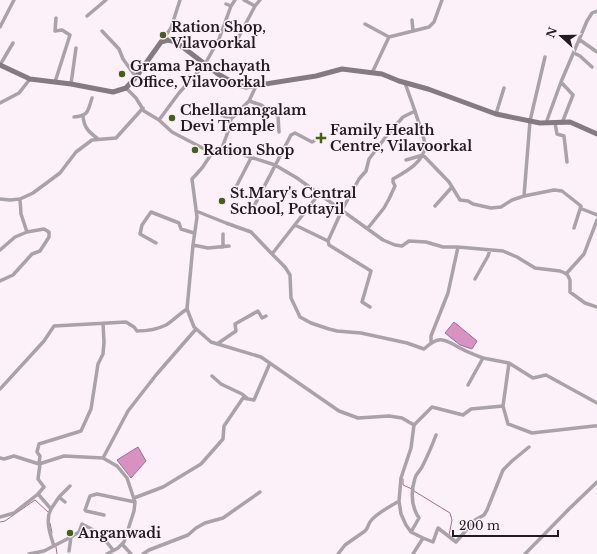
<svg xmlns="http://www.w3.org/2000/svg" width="597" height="554" font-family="'Libre Baskerville',serif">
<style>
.water{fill:#d792c1;stroke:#a16f91}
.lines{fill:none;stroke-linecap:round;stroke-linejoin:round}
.stream{stroke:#a16f91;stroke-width:1}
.street{stroke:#a9a2a6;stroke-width:3.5}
.secondary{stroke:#847b81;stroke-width:5}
.poi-dot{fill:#446216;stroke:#fdf1f9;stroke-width:1.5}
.labels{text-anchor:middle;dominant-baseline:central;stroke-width:3;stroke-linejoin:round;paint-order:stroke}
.poi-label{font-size:14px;font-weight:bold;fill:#221c20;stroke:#fdf1f9;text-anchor:start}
</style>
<rect width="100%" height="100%" fill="#fdf1f9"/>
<!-- water -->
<path class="water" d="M454,322L477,341L472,349L460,345L445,333Z
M138,447L146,461L131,478L117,460Z"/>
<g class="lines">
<!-- stream -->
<path class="stream" d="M403,479V485L412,489
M414,491L450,513L452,520L449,535
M0,522L5,521L35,500L48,512
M50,523L52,533
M56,547L57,554"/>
<!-- street -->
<path class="street" d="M226,4L231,6L235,0
M255,6L260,0
M87,16L106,0
M412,20L413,31
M365,24L389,37
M0,27L14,0
M102,31L119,49L123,59L136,77
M580,40L597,52
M161,42L171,28L180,0
M235,44L255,6L244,0
M574,53L580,56L592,67
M0,65L13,43
M372,73L389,37L429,27L434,22L442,0
M55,82L70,35L62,30L55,31L56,18
M71,84L76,48
M126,88L136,98L144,111L159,120L172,132L212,153L222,148L275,165L297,178L383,240L395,245L402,246L409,241L426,242L443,247H458L503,251L517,257L535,268L560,271L567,274L570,280V292L585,303L597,307
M249,101L261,105L278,116L279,132
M0,103L19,93L30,79
M211,111L231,119L249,101L256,86
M496,114L504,88
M83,116C84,128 89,132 98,139
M74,117C89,116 88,110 92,98
M159,120L179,93L205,64L219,39L231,6
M546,123L561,82
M555,123L557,134L564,136L567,162
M562,123L573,95L561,82L587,21L592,13L597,11
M222,148L229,129L231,119
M406,160L423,155L449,182L460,200L468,201L473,204L491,208L501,207L512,200L524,196L554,190L562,191L581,206L574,228
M236,187L251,158
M319,194L272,254L285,267L290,275L291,298L300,317L311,323L329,329L337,331L361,333L407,343L424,349C439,335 444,339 460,348C467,352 475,355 483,358
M524,196L530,121L545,57
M0,199L10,200L20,199
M435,206L452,187
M582,209L597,215
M252,210L291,135L295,133L312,142L314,141
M196,211L226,223L251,232L272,254
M295,225L328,241L329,245L371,271L362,302L370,307
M368,228L384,208L389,199L395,186L393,182V179C405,172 423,163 425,147C426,140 417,119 415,111
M223,234V247
M328,241L342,210L359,179L366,171L369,159L388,134L403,117L415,111L405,83
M156,243L140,234L142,225L151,212L179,223L181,229L194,233
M193,245L208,248L229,246
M0,250L15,237L27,232L21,214L20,199L33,193L60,173L76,152L92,140L116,138L143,108
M566,274L584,254L597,220
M475,279L488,256L490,250
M0,281L13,275L32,254L40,251L49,237V232L44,229L27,232
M187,309L194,327L211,342L261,357L339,411L358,418L389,416L402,418L414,425L411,448L401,478L399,501L401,514L406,525L411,532L423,538L413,554
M431,342V336L448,293L458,247
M217,344L236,331L235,324L258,311L262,318L266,316
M509,363L503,406L508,424L532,433L594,426H597
M212,376L221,384L242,394L247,398
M468,385L483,358L509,363L533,378L546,375L597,403
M0,389L44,341L54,326L126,322L134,327L137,331C146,331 158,329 166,325C173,321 179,314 187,309L193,245L197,217L192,179L202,168L212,153
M414,425L432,407L463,415L471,409L503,406
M0,458L4,459L14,456L39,464L64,456L103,458L128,411L156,375L196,329
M103,458L117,466L127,478L135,502L134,511L124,542L118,548L107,554
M39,464L40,456L37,452L39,444L81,431L91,409L98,364L103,354L104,342L103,323
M38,494L44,487L38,479L40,464
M59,497L65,502
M134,498L163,487L201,464L223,439L224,426L243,398L254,400L270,363
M51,509C45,520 50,534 54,546
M104,515L86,511L85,510L90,496L97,494L135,502
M0,517L14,513L38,494L51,509L59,497L70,486
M411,532L419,518C411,506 411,491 415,478C416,474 420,471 422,467C427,457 432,446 436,435
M423,538L433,542L438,528L456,542L475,520L484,515L487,510L503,470L512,461L529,447
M122,544L131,554
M69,551L71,537
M29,554L44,551L71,537L79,532L82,524C96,530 104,538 113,550
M143,554L149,550L188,535L196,528L205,523L223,518L260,492
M338,554L345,545L365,531C368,528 368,525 370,522C374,515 392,505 399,501
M525,554L569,509L597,482"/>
<!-- secondary -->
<path class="secondary" d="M0,65L30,79L71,84L113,92L126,88L136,77L161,42L168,40L176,42L218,74L237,85L246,87L316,76L342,69L382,74L399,81L428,89L496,114L540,123L570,122L597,134"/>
</g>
<!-- markers -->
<g class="poi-dot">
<circle cx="163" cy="35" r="4"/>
<circle cx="122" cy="74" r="4"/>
<circle cx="172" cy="118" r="4"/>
<path d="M319 132h4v4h4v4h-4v4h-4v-4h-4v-4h4z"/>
<circle cx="195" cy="150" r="4"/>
<circle cx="222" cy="201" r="4"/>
<circle cx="70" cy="533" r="4"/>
</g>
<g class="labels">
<!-- poi labels -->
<g class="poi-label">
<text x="171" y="27">Ration Shop,<tspan x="171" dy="16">Vilavoorkal</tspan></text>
<text x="130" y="66">Grama Panchayath<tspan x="130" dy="16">Office, Vilavoorkal</tspan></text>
<text x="180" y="110">Chellamangalam<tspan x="180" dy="16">Devi Temple</tspan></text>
<text x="330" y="130">Family Health<tspan x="330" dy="16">Centre, Vilavoorkal</tspan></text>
<text x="203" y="150">Ration Shop</text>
<text x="230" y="193">St.Mary's Central<tspan x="230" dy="16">School, Pottayil</tspan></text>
<text x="78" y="533">Anganwadi</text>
</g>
</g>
<!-- north arrow -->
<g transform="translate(561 36) rotate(291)" stroke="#fdf1f9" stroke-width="3" paint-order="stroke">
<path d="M0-3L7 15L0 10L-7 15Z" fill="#221c20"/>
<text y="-6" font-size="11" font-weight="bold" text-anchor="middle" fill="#221c20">N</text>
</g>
<!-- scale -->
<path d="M453 530v6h105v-6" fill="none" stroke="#221c20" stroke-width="2"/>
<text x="459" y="530" font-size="12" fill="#221c20" stroke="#fdf1f9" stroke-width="3" paint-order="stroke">200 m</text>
</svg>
